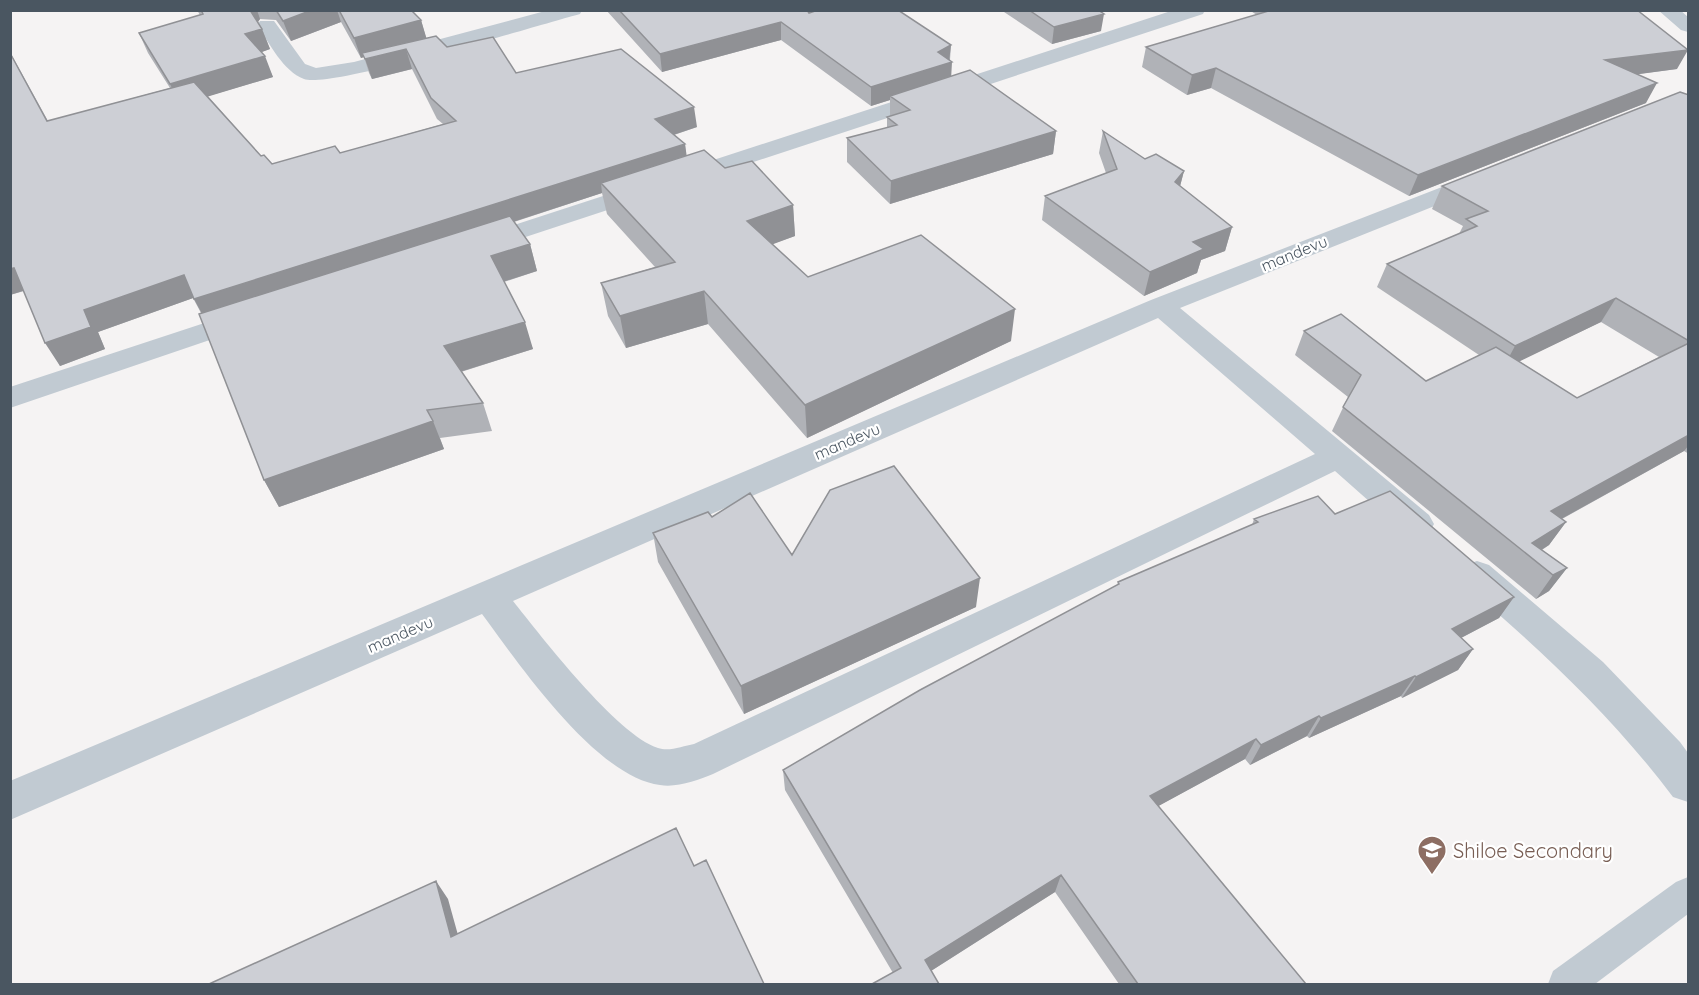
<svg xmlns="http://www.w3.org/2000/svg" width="1699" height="995" font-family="Quicksand,sans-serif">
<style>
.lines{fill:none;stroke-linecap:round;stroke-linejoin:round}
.lane{fill:#c1cad2;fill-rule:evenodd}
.street{fill:#c1cad2;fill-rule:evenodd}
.wall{fill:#b0b2b7;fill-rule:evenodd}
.shaded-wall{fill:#909195}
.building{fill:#cdcfd5;stroke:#909195;stroke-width:1.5}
.labels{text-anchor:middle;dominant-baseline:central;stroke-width:4.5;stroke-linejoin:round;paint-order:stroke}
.street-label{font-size:16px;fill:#4a5661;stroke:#fff}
.near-education-label{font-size:20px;fill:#785e54;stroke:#fff;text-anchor:start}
</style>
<rect width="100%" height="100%" fill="#f5f3f3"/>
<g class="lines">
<!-- lane -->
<path class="lane" d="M1688,877V914L1595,984H1548L1553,971L1676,882Z"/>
<!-- street -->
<path class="street" d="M549,10H582L580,14C539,25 330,89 304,79C283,71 270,44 257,25L260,21H274L305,64L316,68L354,62Z
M1174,10H1205L1203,14L486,250L477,253L468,250L464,245L468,240Z
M1658,10H1680L1688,17V32L1681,30Z
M1478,173L1487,175L1490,180L1487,185L1180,308L1429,515L1434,524L1429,533L1417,537L1405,533L1335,471L713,774C698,780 677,788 660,785C596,777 519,664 482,614L10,820V781L1151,300ZM1158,318L1315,454L694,744C683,746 669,752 658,748C617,735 541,636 513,601Z
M247,309L257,312L261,318L257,324L10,408V387Z
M1477,561L1489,565L1603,662L1680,742L1688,753V802L1673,797C1613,717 1541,650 1465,585L1459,575L1465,565Z"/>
</g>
<!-- wall -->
<path class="wall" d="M197,10H411L421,20L426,38L447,47L516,73L697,127L674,135L685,144L686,156L725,168L793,205L795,236L772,244L808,277L1011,341L807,438L708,324L626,348L608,316L601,283L655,267L607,214L602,193L514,222L530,244L537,271L504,282L533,349L461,372L483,403L492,431L440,438L444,449L279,507L264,480L201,313L193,298L98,332L105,349L60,366L24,291L10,295V52L48,121L170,88L148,53L139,33L200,15ZM260,19L276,20L291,41L341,22L361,58L364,57L369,73L372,79L412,69L437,119L443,124L340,153L272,164L261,156L208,96L273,77L261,52L270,49L262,29L258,22Z
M606,10H807L809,13L951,45L950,60L951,76L1056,131L1053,154L890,204L847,162V138L887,128V117L890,116V100L871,106L781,40L662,72Z
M1001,10H1098L1101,31L1052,44Z
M1249,10H1637L1677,69L1638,74L1646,103L1409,196L1211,88L1187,95L1142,67L1146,47L1257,15Z
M1689,95V454L1684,451L1562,519L1566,522L1549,545L1542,550L1567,568L1549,591L1536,599L1332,431L1348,397L1295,355L1304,331L1426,381L1479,355L1377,287L1387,264L1459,234L1463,226L1432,209L1442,186ZM1601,322L1659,357L1577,398L1519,361Z
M1103,131L1145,159L1184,171L1180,186L1232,227L1225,251L1201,260L1197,273L1144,296L1042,220L1045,196L1106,173L1099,153Z
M1335,514L1514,597L1499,618L1461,638L1473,649L1458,670L1402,698L1401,696L1309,738L1307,736L1250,765L1245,759L1158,806L1306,984H1119L1055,892L931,971L893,973L785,790L783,770L1117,585L1118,582L1252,525L1254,519Z
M712,517L792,555L976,607L744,714L658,562L653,533Z"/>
<!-- shaded-wall -->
<path class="shaded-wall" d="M249,10H257L260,19L255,26Z
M312,10H337L341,22L291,41L283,21Z
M1104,14L1101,31L1052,44L1054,27Z
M421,20L427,40L362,53L364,57L361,58L354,38Z
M781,22V40L662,72L660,54Z
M262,29L270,49L254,55L245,34Z
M951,45L949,62H952L951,80L890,96V100L871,106V87Z
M406,49L412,69L372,79L365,59Z
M1688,50L1677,69L1595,80L1605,60Z
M265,56L273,77L180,105L170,84Z
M1216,68L1211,88L1187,95L1192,75Z
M1657,83L1646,103L1409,196L1418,175Z
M694,107L697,127L658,140L655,119Z
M1056,131L1053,154L890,204L891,181Z
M685,144L688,165L601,183L602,193L206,321L194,299Z
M1184,171L1178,194L1175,182Z
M793,205L795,236L749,253L747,221Z
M1232,227L1225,251L1201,260L1197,273L1144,296L1150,272L1193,242Z
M530,244L537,271L499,283L491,256Z
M14,268L29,289L10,295V269Z
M184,275L196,297L98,332L105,349L60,366L45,343L84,310Z
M704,291L708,324L626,348L620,316Z
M1616,298L1601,322L1502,370L1515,346Z
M1015,309L1011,341L807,438L805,405Z
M525,322L533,349L453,374L444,346Z
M433,421L444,449L279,507L264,480Z
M1689,435V445L1684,451L1534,534L1551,511Z
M1566,522L1549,545L1530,557L1532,543Z
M1567,568L1549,591L1536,599L1553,575Z
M980,578L976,607L744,714L741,686Z
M1514,597L1499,618L1438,650L1452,629Z
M1473,649L1458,670L1402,698L1416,677Z
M1415,676L1401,696L1309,738L1321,718Z
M1319,716L1307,736L1250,765L1261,745Z
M1256,739L1245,759L1142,815L1150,796Z
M1061,875L1055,892L923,976L925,960Z
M436,881L448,899L463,953L451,937Z"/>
<!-- building -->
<path class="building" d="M201,10H250L262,29L245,34L265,56L170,84L139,33L203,14Z
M276,10H312L283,21Z
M339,10H411L421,20L354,38Z
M619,10H807L809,13L818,10H898L951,45L938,52L952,62L871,87L781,22L660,54Z
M1029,10H1098L1104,14L1054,27Z
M1272,10H1637L1688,50L1605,60L1657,83L1418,175L1216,68L1192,75L1146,47Z
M436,36L447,47L493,37L516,73L621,49L694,107L655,119L685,144L194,299L184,275L84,310L91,327L45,343L14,268L10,269V53L47,121L194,82L261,156L264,155L272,164L335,146L340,153L456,121L431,98L406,49L365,59L362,53Z
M970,70L1056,131L891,181L847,138L897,125L887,117L910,110L890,96Z
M1680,92L1689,95V341L1616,298L1515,346L1387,264L1477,226L1466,219L1488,211L1442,186Z
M1103,131L1145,159L1156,154L1184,171L1175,182L1232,227L1193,242L1204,249L1150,272L1045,196L1117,169Z
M704,150L725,168L752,161L793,205L747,221L808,277L921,235L1015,309L805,405L704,291L620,316L601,283L675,262L601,183Z
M510,216L530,244L491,256L525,322L444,346L483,403L427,410L433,421L264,480L199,314Z
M1341,314L1426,381L1496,347L1577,398L1689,343V435L1551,511L1566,522L1532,543L1567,568L1553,575L1343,407L1361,375L1304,331Z
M894,466L980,578L741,686L653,533L708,512L712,517L750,493L792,555L830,490Z
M1390,491L1514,597L1452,629L1473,649L1416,677L1415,676L1321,718L1319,716L1261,745L1256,739L1150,796L1306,984H1138L1061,875L925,960L939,984H872L901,968L783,770L920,690L1119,584L1118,582L1258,522L1254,519L1318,496L1335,514Z
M676,828L694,866L706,860L764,984H209L436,881L451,937Z"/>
<!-- icons -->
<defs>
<g id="school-pin" transform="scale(1.5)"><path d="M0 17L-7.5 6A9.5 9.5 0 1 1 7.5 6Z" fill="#8d6e63" stroke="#fff"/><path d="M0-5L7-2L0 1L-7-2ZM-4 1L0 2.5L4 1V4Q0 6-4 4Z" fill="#fff"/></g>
</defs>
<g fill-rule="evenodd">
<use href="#school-pin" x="1432" y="850"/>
</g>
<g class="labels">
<!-- street labels -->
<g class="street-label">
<text transform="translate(1294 253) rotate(-22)">mandevu</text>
<text transform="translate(847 441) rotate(-23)">mandevu</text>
<text transform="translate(400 634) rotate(-23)">mandevu</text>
</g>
<!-- near-education labels -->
<g class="near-education-label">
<text x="1453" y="850">Shiloe Secondary</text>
</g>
</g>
<!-- border -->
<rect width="1699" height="995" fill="none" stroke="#4a5661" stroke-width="24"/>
</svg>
